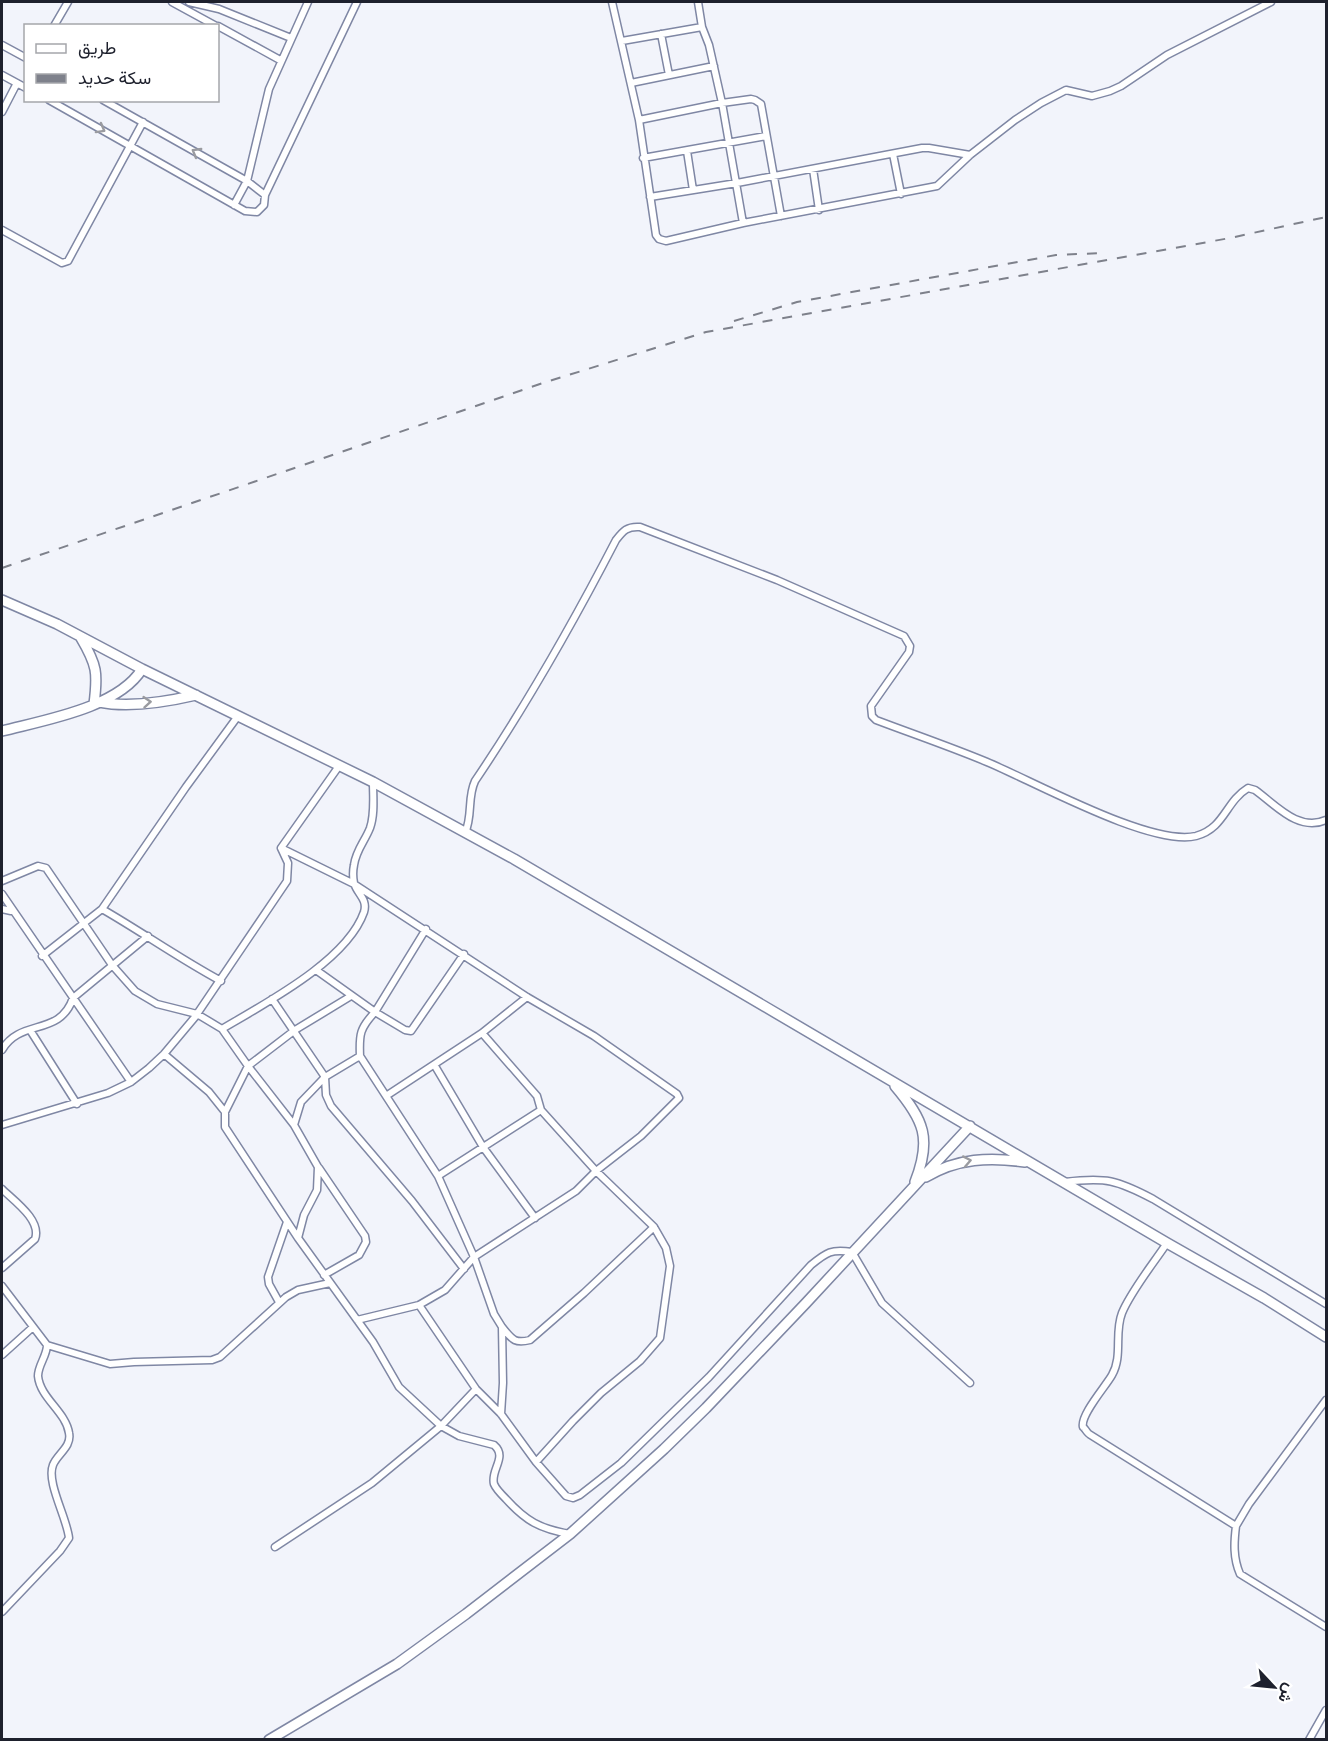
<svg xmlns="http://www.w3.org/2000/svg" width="1328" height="1741" font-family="Barlow,Vazirmatn,sans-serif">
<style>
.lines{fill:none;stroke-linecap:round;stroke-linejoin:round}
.street-casing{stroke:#7f87a4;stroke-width:9}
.primary-casing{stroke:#7f87a4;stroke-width:12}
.street{stroke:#fff;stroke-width:6}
.primary{stroke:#fff;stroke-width:9}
.rail{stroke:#7e818b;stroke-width:2;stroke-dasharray:10 10;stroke-linecap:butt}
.oneway{stroke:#9a9ba0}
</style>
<rect width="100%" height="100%" fill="#f2f4fb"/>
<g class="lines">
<!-- street casing -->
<g class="street-casing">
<path id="street" d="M172,2L216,26
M189,2L219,9L291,38
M612,2L639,120L656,235L659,239L666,241L743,223L937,186L970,155L1015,120L1041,103L1066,90L1092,96L1110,91L1121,86L1167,55L1271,2
M698,2L702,27L709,45L722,103L743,223
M54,26L68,2
M218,26L280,60
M661,34L669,75
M622,41L702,27
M2,45L26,58
M2,75L26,88
M631,83L714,66
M49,100L245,211L257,212L264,205L265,195L247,181L103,100
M2,112L17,83
M639,120L722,103L751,99L755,100L761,104L781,216
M687,151L693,190
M893,154L901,194
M643,158L766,136
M813,169L819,210
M265,195L357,2
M650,197L737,183L922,148H929L970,155
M234,205L247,181L269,89L308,2
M2,230L62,263L68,261L143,122
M465,833C473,815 467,798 475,781C527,704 573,623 616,540C623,531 627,526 640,527L777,580L904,636L910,646L909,652L871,706L872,716L876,720C913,734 951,747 987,762C1033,781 1151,847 1196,836C1225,828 1225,802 1248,788L1255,790C1276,805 1298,832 1326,820
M281,848L354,884L527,997L594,1036L677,1094L679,1098L641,1136L596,1171L576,1191L474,1257L445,1290L419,1305L357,1320
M2,881L38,866L46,868L112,965L135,991L157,1004L197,1014L222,1029C264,1004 347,961 364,912C368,899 357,894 354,883C353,878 353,870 354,865C356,850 365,841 370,828C375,814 373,797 373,782
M2,894L131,1082
M2,909L11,911
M426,929L375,1012L405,1030L411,1031L464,954
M42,956L102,909
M316,970L375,1012C360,1028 359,1034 360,1056L325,1077L326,1095L331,1106L412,1201L464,1269
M221,981C180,959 142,932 102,909L186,787L238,716
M272,999L325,1077L301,1102L294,1125L318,1167L317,1190L304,1215L298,1238
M222,1029L248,1066L225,1112V1127L298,1238L373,1342L399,1387L441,1426L459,1436L494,1445C508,1457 490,1470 494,1484C496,1489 502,1495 506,1499C526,1521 540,1529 570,1534
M30,1030L77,1104
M482,1033L537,1096L541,1110L596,1171L654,1227L666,1248L670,1266L660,1338L640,1361L601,1393L573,1421L536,1462
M2,1050C20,1018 60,1037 73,998L148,936
M164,1054L209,1092L225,1112
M360,1056L438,1176L474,1257L494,1314L502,1327L503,1383L501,1414
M435,1066L483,1147L535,1218
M386,1096L482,1033L527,997
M2,1125L108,1093L131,1082L149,1068L164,1054L195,1017L287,881L288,863L281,848L339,766
M294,1125L248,1066L295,1030L351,996
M319,1168L365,1236L366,1242L359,1255L324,1275
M438,1176L541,1110
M1065,1182C1106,1177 1117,1180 1153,1199L1326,1304
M2,1189C13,1200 42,1220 35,1239L2,1268
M1167,1243C1153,1264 1131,1291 1122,1313C1114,1333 1123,1356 1112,1375C1106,1386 1080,1415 1083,1427C1084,1427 1088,1434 1089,1434L1236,1526C1234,1542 1233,1558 1240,1574L1326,1627
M2,1286L47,1345L110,1364L134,1362L212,1360L220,1357L286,1297L298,1290L330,1283
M279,1302L269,1284L268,1277L287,1222
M419,1305L476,1389L501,1414L536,1462L566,1496L573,1498L580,1495L621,1463L709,1377L811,1265C827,1252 831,1249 852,1252L882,1303L970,1383
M502,1327C512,1339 514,1344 530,1340L584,1293L654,1227
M2,1355L33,1327
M1236,1526L1249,1504L1326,1400
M275,1547L372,1483L441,1426L476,1389
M2,1612L60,1551L69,1538C67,1518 46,1482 53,1465C57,1454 72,1447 69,1433C66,1412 40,1398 38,1376C38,1365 47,1356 47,1345
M1309,1740L1326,1710"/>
</g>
<!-- primary casing -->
<g class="primary-casing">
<path id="primary" d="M2,600L57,624L142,669L373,782L514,859L1167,1243L1264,1298L1326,1337
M81,638C97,665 98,673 94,704
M99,702C129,708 166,702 196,695
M2,731C44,720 118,708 142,669
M895,1086C924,1120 932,1139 915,1182
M926,1177C957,1158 990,1157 1025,1162
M269,1740L397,1664L466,1614L570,1534L664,1449L706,1408L806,1303L970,1126"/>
</g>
<!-- street -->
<use href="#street" class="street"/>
<!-- primary -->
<use href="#primary" class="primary"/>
<!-- rail -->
<path class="rail" d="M734,321L797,302L1056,255L1103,253
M2,568L543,383L706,332L1230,238L1326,217"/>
</g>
<!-- one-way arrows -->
<defs><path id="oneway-chevron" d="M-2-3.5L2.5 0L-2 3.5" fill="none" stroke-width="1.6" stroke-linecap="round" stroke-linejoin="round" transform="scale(1.5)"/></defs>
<g class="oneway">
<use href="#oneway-chevron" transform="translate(101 129) rotate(29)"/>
<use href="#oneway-chevron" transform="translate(196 152) rotate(-150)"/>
<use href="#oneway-chevron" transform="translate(147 702) rotate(-5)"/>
<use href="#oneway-chevron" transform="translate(967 1161) rotate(-11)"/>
</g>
<!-- border -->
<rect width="1328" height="1741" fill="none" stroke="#1e212d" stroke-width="6"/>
<!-- legend -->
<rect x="24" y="24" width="195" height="78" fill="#ffffff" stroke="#a5a6ab" stroke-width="1.5"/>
<rect x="36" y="44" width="30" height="9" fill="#ffffff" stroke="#a5a6ab" stroke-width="1.5"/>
<text x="78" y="54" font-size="18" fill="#1e212d">طريق</text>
<rect x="36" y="74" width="30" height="9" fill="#7e818b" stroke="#a5a6ab" stroke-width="1.5"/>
<text x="78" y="84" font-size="18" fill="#1e212d">سكة حديد</text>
<!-- north arrow -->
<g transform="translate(1274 1687) rotate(116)" stroke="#ffffff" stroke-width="4.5" paint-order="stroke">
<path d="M0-4.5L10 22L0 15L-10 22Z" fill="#1e212d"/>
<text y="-9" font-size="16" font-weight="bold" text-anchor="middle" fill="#1e212d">ش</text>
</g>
</svg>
